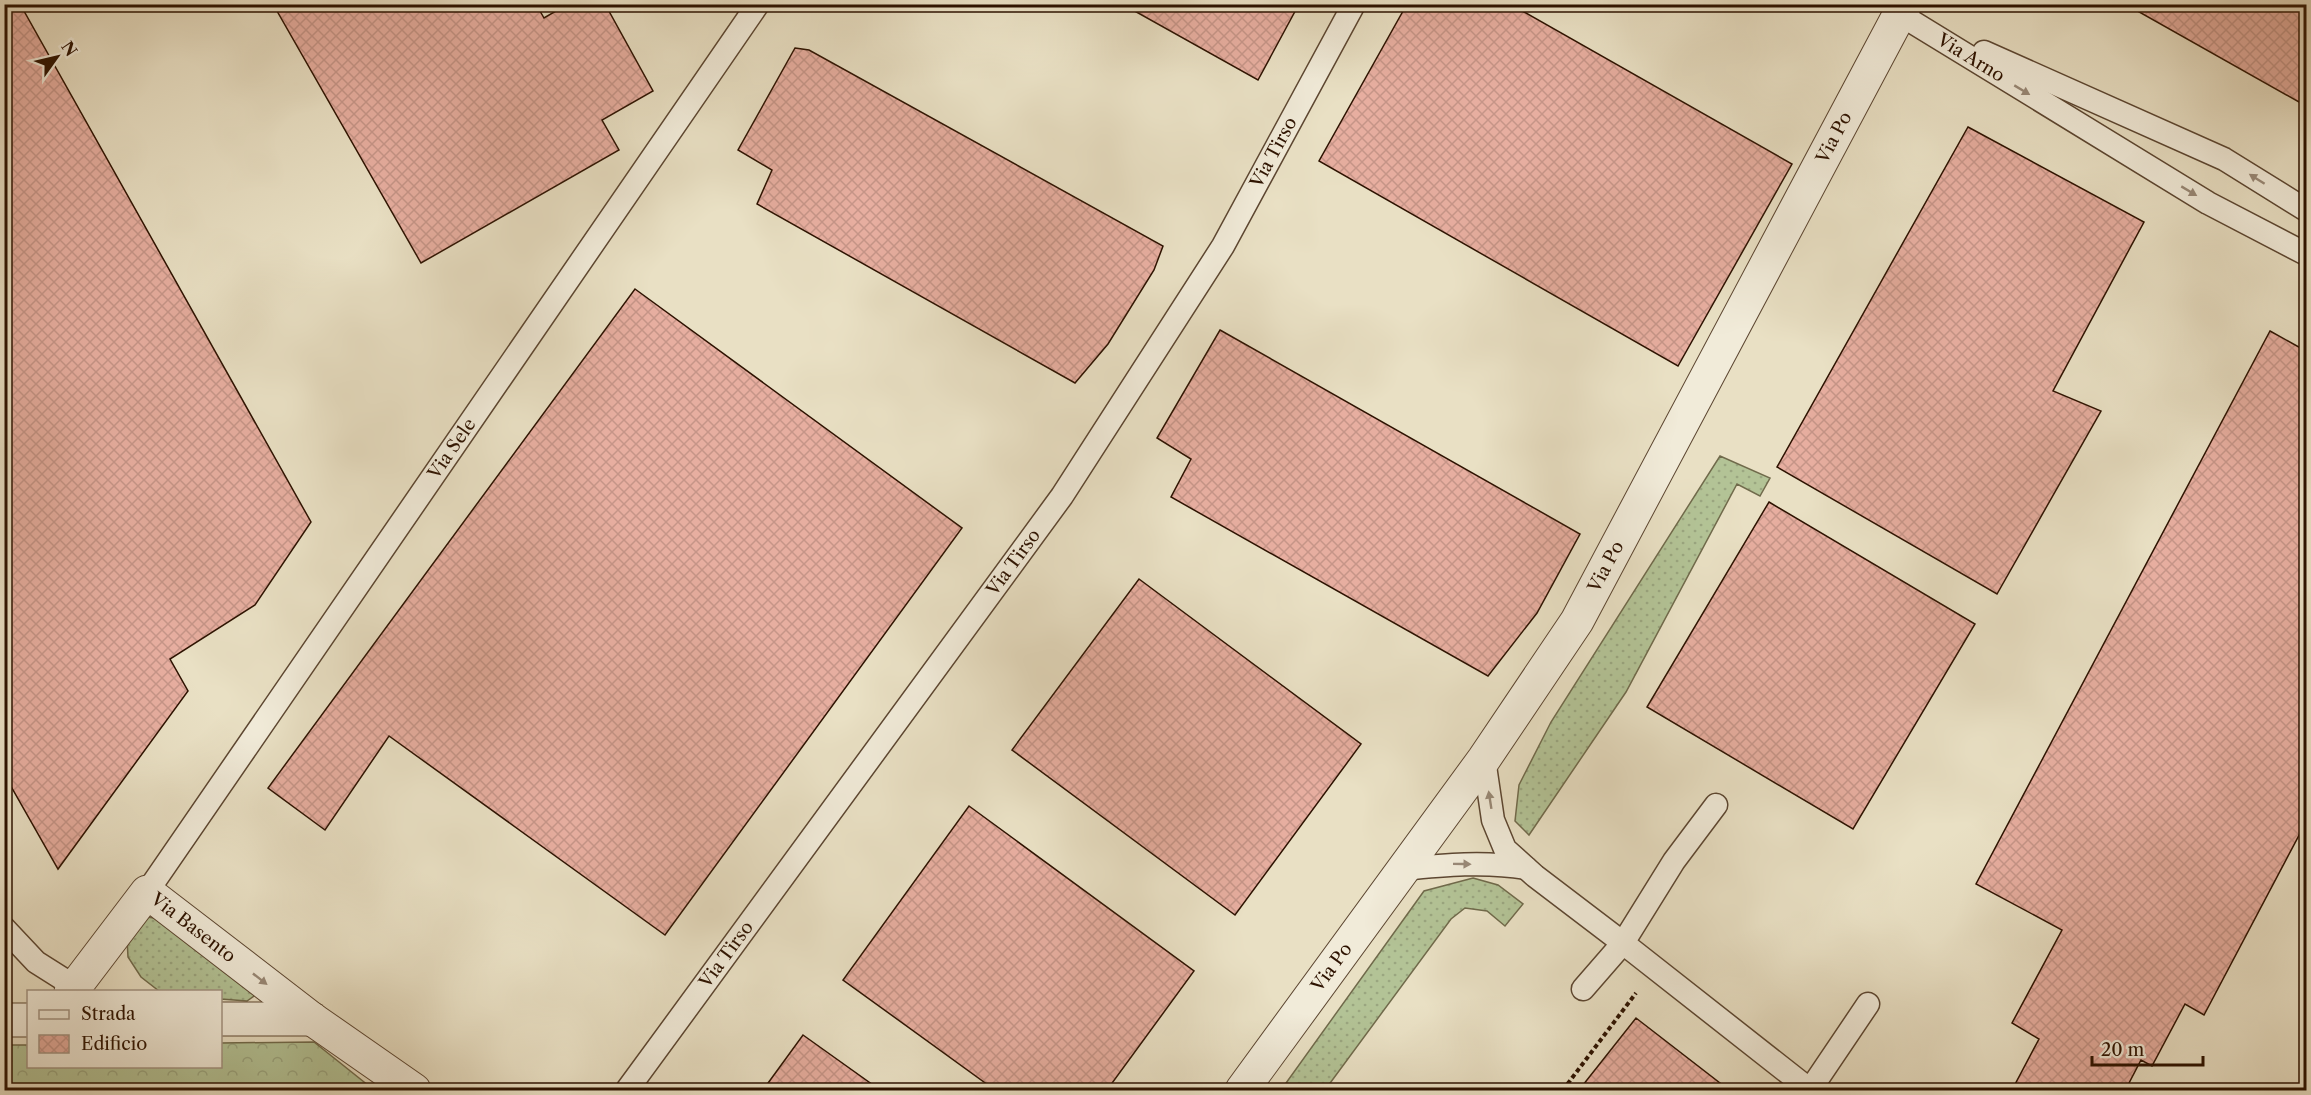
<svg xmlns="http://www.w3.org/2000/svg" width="2311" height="1095" font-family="'Libre Caslon Text',serif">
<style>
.grass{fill:url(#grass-dots);stroke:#706a4b;stroke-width:1.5}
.forest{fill:url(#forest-crowns);stroke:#706a4b;stroke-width:1.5}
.building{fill:url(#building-cross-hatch);stroke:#2d1200;stroke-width:1.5}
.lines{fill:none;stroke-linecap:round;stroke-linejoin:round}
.service-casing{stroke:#5c4631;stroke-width:25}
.minor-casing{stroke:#5c4631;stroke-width:35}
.tertiary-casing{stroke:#5c4631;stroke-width:35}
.path{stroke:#2d1200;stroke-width:4;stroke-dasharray:4.5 3;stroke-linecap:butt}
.service{stroke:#f1ebd9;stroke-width:22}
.minor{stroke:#f1ebd9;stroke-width:33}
.tertiary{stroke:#f1ebd9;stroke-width:33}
.oneway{fill:#998977}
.labels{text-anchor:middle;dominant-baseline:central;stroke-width:5;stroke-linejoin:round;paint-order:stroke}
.street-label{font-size:18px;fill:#2d1200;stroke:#f1ebd9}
</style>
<defs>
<pattern id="grass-dots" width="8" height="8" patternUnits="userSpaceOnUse" patternTransform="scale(1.5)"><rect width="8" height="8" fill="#b3c396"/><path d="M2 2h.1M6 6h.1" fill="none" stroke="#9aa680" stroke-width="1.8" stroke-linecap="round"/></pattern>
<pattern id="forest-crowns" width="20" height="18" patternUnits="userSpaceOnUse" patternTransform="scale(1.5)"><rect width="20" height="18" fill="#b3c396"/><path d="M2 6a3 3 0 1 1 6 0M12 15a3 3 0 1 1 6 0" fill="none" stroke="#9aa680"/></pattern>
<pattern id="building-cross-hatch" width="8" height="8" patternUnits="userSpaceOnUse" patternTransform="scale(1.5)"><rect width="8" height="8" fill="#e7aea0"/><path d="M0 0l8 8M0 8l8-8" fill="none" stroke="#c69588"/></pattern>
</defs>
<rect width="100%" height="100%" fill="#e9e0c4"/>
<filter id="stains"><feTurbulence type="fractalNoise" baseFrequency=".00333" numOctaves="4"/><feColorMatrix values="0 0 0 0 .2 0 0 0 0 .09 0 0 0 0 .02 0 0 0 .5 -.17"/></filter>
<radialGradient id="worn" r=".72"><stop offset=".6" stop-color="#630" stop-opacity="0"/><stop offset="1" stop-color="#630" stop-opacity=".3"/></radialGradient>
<!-- grass -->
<path class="grass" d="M1720,456L1770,478L1760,496L1737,484L1626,692L1529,835L1515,821L1519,785L1551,722Z
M1473,878L1498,885L1523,904L1505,926L1487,911L1465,908L1451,919L1325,1090H1281L1424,891Z
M147,917L154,918L255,990L254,996L247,1001L221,999L220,992L159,991L141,977L128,957L127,938Z"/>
<!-- forest -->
<path class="forest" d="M314,1042L374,1090H5V1045H28V1066H220L221,1043Z"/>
<!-- building -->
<path class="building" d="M4,4H20L311,522L255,605L170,659L188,691L58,869L4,774Z
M273,4H536L544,18L568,4H605L653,91L602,120L619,150L421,263Z
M1122,4H1299L1258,80Z
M1407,4H1510L1792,164L1678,366L1319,161Z
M2125,4H2306V106Z
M795,48L809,50L1163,246L1154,270L1108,344L1075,383L757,204L772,170L738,150Z
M1968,127L2144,222L2053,391L2101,411L1997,594L1777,467Z
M635,289L962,528L665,935L389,736L325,830L268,788Z
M1220,330L1580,534L1537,613L1488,676L1171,497L1191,459L1157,438Z
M2270,331L2306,351V822L2204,1015L2185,1004L2152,1066L2141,1060L2127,1087L2133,1090H2012L2039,1039L2012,1023L2062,930L1976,884Z
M1769,502L1975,624L1853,829L1647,707Z
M1139,579L1361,744L1235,915L1012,750Z
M969,806L1194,971L1107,1090H995L843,980Z
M1636,1018L1729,1090H1579Z
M803,1035L880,1090H763Z"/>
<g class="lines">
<!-- service casing -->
<g class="service-casing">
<g id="service">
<path id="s1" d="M1901,15L2208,203L2306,254"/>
<path d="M1984,52L2224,159L2306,210"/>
<path d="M1484,759L1493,820L1505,849L1535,876L1623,943L1583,989"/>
<path d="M1716,805L1674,861L1623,943L1810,1090L1868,1004"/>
<path d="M1403,869C1444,865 1485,861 1526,868"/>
<path id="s2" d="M147,892L758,4"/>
<path d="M4,928L36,962L74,986"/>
<path id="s3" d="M627,1090L1062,496L1223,246L1354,4"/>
</g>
</g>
<!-- minor casing -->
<g class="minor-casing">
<g id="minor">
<path id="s4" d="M71,992L147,892L312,1019L414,1090"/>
<path d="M220,1019H312"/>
<path d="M4,1020H28"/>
</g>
</g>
<!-- tertiary casing -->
<g class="tertiary-casing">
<g id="tertiary">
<path id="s5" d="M1242,1090L1484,759L1577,621L1905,4"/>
</g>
</g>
<!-- path -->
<path class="path" d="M1563,1090L1636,993"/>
<!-- service -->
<use href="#service" class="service"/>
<!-- minor -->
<use href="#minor" class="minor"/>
<!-- tertiary -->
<use href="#tertiary" class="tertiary"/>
</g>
<!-- one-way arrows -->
<defs><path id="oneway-solid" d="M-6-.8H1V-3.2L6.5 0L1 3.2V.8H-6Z" transform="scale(1.5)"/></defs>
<g class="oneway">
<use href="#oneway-solid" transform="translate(2022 90) rotate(31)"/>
<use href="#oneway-solid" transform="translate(2257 179) rotate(-148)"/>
<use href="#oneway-solid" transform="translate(2189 191) rotate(31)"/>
<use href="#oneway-solid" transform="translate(1490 800) rotate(-99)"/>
<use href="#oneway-solid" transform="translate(1462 864) rotate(1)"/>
<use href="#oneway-solid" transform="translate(260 979) rotate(38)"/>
</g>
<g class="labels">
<!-- street labels -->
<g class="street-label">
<text stroke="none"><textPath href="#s1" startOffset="82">Via Arno</textPath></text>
<text stroke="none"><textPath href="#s5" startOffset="1124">Via Po</textPath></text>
<text stroke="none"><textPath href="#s3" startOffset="1140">Via Tirso</textPath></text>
<text stroke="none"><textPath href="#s2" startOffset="538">Via Sele</textPath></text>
<text stroke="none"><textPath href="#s3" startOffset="654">Via Tirso</textPath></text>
<text stroke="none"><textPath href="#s5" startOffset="638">Via Po</textPath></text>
<text stroke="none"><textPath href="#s4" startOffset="184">Via Basento</textPath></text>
<text stroke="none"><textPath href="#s3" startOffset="168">Via Tirso</textPath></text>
<text stroke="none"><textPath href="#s5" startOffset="152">Via Po</textPath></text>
</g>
</g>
<!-- margin -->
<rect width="2311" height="1095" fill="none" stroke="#e9e0c4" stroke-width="24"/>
<rect x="6" y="6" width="2299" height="1083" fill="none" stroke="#2d1200" stroke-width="3"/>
<rect x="12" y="12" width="2287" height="1071" fill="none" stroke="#2d1200" stroke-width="1.5"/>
<!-- legend -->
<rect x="27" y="990" width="195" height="78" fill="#f1ebd9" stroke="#a39482" stroke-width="1.5"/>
<rect x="39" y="1010" width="30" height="9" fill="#f1ebd9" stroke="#a39482" stroke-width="1.5"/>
<text x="81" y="1020" font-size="18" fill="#2d1200">Strada</text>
<rect x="39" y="1035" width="30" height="18" fill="url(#building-cross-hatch)" stroke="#a39482" stroke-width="1.5"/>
<text x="81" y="1050" font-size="18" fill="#2d1200">Edificio</text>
<!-- north arrow -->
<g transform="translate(57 57) rotate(56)" stroke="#f1ebd9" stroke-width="4.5" paint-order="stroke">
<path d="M0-4.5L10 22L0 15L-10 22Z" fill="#2d1200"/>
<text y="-9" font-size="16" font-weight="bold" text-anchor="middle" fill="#2d1200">N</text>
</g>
<!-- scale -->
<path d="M2092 1056v9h111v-9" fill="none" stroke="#2d1200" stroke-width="3"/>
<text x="2101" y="1056" font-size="18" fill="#2d1200" stroke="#f1ebd9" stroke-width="4.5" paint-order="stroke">20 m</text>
<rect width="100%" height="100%" filter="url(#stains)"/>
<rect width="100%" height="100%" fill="url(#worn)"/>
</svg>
